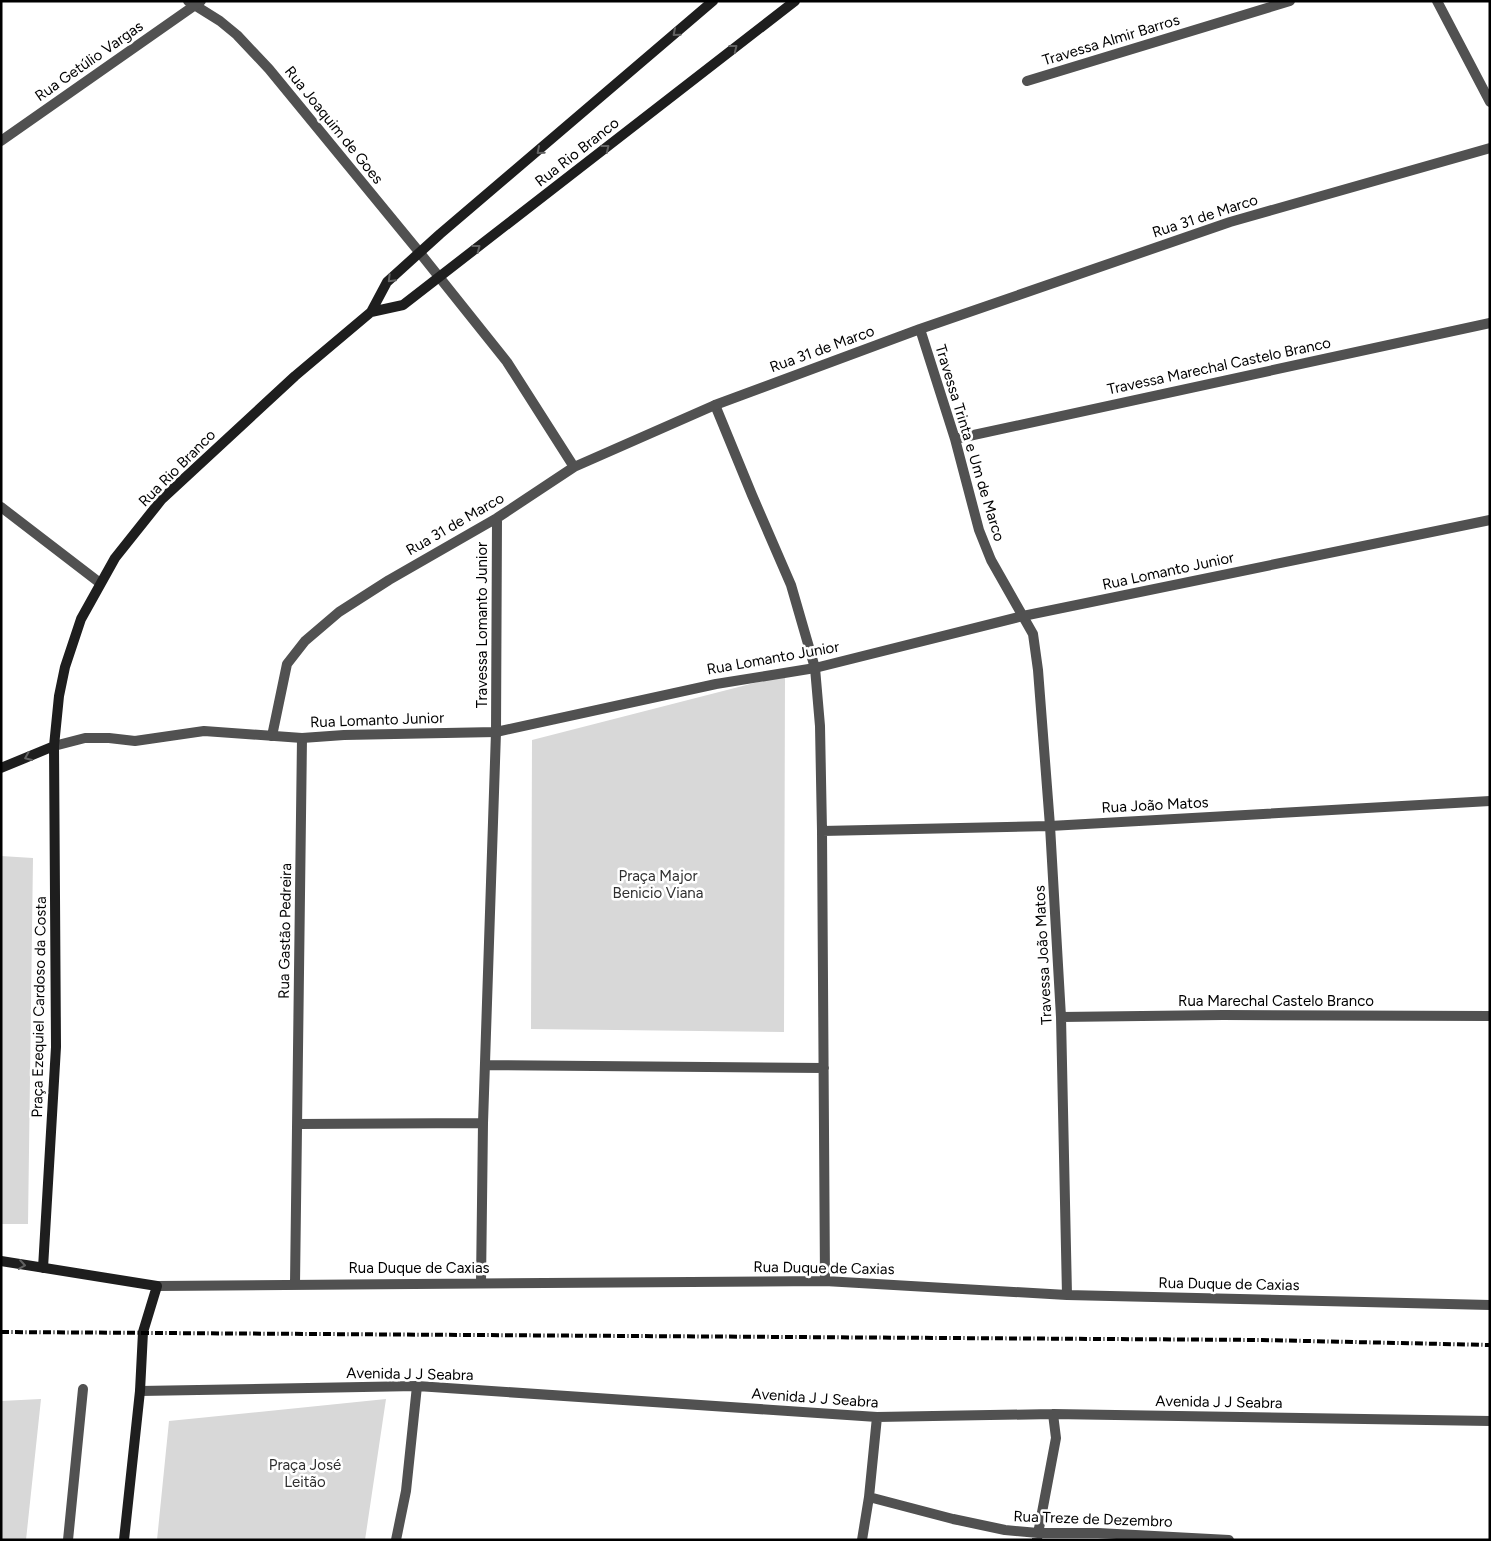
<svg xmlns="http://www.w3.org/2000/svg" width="1491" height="1541" font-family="Figtree,sans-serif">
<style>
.green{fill:#d8d8d8}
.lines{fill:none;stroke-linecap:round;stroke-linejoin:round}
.service{stroke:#515151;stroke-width:10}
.minor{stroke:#515151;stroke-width:10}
.tertiary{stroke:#515151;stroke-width:10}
.secondary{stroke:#1e1e1e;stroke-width:10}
.rail{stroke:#000;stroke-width:4;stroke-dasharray:8 2.5 1 2.5;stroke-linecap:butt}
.oneway{stroke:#626262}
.labels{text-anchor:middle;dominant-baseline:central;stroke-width:5;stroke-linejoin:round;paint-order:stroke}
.street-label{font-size:15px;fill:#000;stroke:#fff}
.park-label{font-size:15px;fill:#2f2f2f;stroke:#fff}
</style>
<rect width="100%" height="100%" fill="#fff"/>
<!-- green -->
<path class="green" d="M785,675L784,1032L531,1029L532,740Z
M1,856L33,858L28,1224H1Z
M41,1399L26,1540H1V1401Z
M386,1399L365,1540H157L169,1421Z"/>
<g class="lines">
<!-- service -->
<path class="service" d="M715,405L752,495L791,585L815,668"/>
<!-- minor -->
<path class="minor" d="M188,1L220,21L237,35L269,69L420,253L507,362L574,467
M1437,1L1490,102
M1027,81L1290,1
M920,329L955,439L979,530L991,560L1033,634L1038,670L1050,826L1061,1017L1067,1295
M955,439L1490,323
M1,507L100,583
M815,668L820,726L822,831L825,1281
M272,736L287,664L305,641L339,612L389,580L497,518L574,467L715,405L920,329L1230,222L1490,148
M822,831L1050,826L1490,801
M1061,1017L1223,1015L1490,1016
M485,1065L824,1068
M298,1124L483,1123
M481,1283L483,1123L496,732L497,518
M295,1284L302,738
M157,1286L825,1281L1067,1295L1490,1305
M140,1391L417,1386L877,1417L1053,1414L1490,1421
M869,1497L953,1519L1005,1530L1038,1533H1098L1229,1540
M1037,1539L1056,1438L1053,1414
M68,1540L83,1389
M396,1540L406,1491L417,1386
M862,1540L869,1497L877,1417"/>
<!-- tertiary -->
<path class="tertiary" d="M1,141L201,1
M54,746L85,738H109L135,741L204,731L302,738L344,735L496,732L716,684L815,668L1023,616L1490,520"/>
<!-- secondary -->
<path class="secondary" d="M371,312L403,305L795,1
M1,768L54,746
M1,1261L157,1286L143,1332L140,1391L124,1540
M43,1268L56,1047L54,746L59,696L65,667L81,619L115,558L162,499L295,376L371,312L387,282L440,234L713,1"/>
<!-- rail -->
<path class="rail" d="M1,1332L1262,1340L1490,1345"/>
</g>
<!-- one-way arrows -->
<defs><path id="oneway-chevron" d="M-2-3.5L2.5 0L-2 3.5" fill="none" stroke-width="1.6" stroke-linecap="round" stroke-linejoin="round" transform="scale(1.25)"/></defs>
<g class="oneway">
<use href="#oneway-chevron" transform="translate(676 33) rotate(139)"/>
<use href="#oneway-chevron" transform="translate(734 48) rotate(-38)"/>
<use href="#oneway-chevron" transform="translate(606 148) rotate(-38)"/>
<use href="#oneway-chevron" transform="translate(540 151) rotate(139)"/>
<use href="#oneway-chevron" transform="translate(477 248) rotate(-37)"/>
<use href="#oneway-chevron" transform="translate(391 279) rotate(135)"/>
<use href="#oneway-chevron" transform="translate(28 757) rotate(157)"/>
<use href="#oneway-chevron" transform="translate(22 1265) rotate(9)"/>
</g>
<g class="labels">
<!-- street labels -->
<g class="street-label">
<text transform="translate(1111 40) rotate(-17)">Travessa Almir Barros</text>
<text transform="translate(89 61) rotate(-35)">Rua Getúlio Vargas</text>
<text transform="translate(334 125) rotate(51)">Rua Joaquim de Goes</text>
<text transform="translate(577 152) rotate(-38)">Rua Rio Branco</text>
<text transform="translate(1205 216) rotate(-18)">Rua 31 de Marco</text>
<text transform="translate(822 349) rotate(-20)">Rua 31 de Marco</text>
<text transform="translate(1219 366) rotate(-12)">Travessa Marechal Castelo Branco</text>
<text transform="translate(970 443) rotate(73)">Travessa Trinta e Um de Marco</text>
<text transform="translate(177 468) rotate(-45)">Rua Rio Branco</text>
<text transform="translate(455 524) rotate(-30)">Rua 31 de Marco</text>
<text transform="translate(1168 571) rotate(-12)">Rua Lomanto Junior</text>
<text transform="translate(482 625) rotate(-90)">Travessa Lomanto Junior</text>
<text transform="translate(773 658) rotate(-10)">Rua Lomanto Junior</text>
<text transform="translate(377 720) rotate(-2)">Rua Lomanto Junior</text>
<text transform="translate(1155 805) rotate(-3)">Rua João Matos</text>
<text transform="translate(285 931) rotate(-89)">Rua Gastão Pedreira</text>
<text transform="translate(1043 955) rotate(-93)">Travessa João Matos</text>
<text x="1276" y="1001">Rua Marechal Castelo Branco</text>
<text transform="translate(39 1007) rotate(-89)">Praça Ezequiel Cardoso da Costa</text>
<text x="419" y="1268">Rua Duque de Caxias</text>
<text transform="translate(824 1268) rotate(1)">Rua Duque de Caxias</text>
<text transform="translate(1229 1284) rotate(1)">Rua Duque de Caxias</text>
<text transform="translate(410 1374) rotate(1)">Avenida J J Seabra</text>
<text transform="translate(815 1398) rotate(4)">Avenida J J Seabra</text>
<text transform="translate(1219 1402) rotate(1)">Avenida J J Seabra</text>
<text transform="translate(1093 1519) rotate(2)">Rua Treze de Dezembro</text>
</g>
<!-- park labels -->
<g class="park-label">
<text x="658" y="876">Praça Major<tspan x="658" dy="17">Benicio Viana</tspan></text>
<text x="305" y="1465">Praça José<tspan x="305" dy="17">Leitão</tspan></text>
</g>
</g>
<!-- border -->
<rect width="1491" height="1541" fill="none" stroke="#000000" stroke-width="5"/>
</svg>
